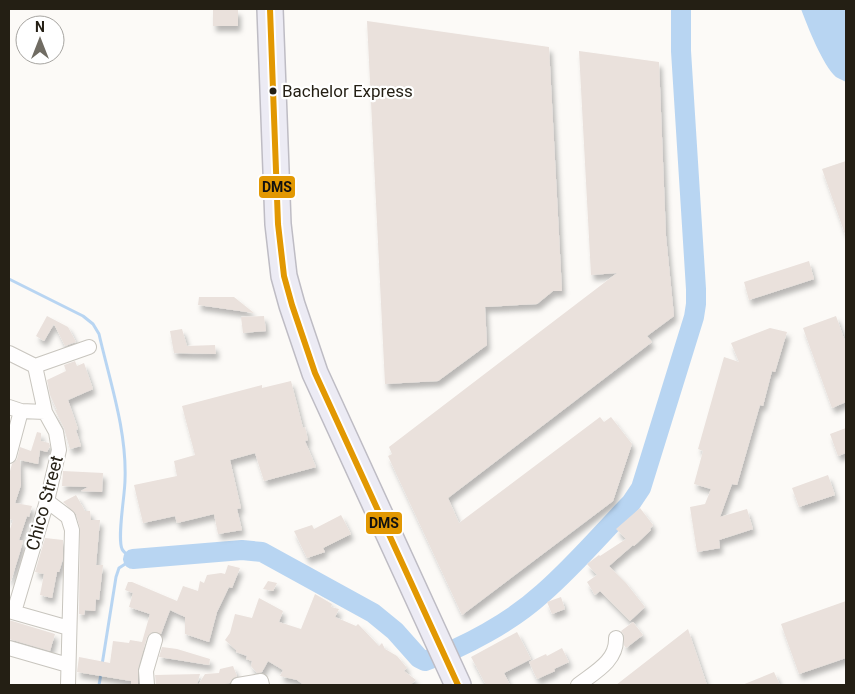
<svg xmlns="http://www.w3.org/2000/svg" width="855" height="694" font-family="Roboto,sans-serif">
<style>
.water{fill:#b8d5f2}
.lines{fill:none;stroke-linecap:round;stroke-linejoin:round}
.stream{stroke:#b8d5f2;stroke-width:3}
.river{stroke:#b8d5f2;stroke-width:20}
.building{fill:#eae1dc;filter:url(#shadow)}
.street-casing{stroke:#c8c5be;stroke-width:16}
.highway-casing{stroke:#bebcc4;stroke-width:28}
.street{stroke:#fffefe;stroke-width:14}
.highway{stroke:#ecebf4;stroke-width:25}
.bus-1-casing{stroke:#fff;stroke-width:10}
.bus-1{stroke:#e29802;stroke-width:6}
.bus-dot{fill:#241f14;stroke:#fff;stroke-width:2}
.labels{text-anchor:middle;dominant-baseline:central;stroke-width:4.5;stroke-linejoin:round;paint-order:stroke}
.bus-label{font-size:17px;fill:#241f14;stroke:#fff;text-anchor:start}
.street-label{font-size:18px;fill:#241f14;stroke:#fff}
.line-badge{stroke:#fff;stroke-width:2}
.pale-badge-label{font-size:14px;text-anchor:middle;font-weight:bold;fill:#111}
</style>
<defs>
<filter id="shadow"><feDropShadow dx="3" dy="5.5" stdDeviation="2.5" flood-color="#0004"/></filter>
</defs>
<rect width="100%" height="100%" fill="#fcfaf7"/>
<!-- water -->
<path class="water" d="M801,9H846V82C843,80 839,79 836,77C823,66 807,25 801,9Z"/>
<g class="lines">
<!-- stream -->
<path class="stream" d="M9,279L83,316L93,324L99,334C110,382 127,431 125,480C125,495 117,537 122,549C124,553 129,556 133,559L119,568L116,577L102,665
M99,685L101,674"/>
<!-- river -->
<path class="river" d="M133,559L242,550L262,552L373,613L395,631L419,658L425,661C465,647 511,622 543,593C574,566 602,533 631,503L641,488L694,317L696,304V289L681,51V9"/>
</g>
<!-- building -->
<path class="building" d="M213,10H238V26H213Z
M367,21L549,47L562,291H553L537,304L485,307L487,345L438,381L385,384Z
M579,51L659,62L666,236L674,316L647,336L652,342L448,498L459,523L600,417L604,422L611,417L632,444L613,501L462,615L388,456L392,454L389,447L617,273L591,275Z
M846,161V234H845L822,169Z
M809,261L814,279L749,300L744,282Z
M199,297H234L254,313L198,305Z
M47,316L68,327L76,342L65,346L54,324L44,341L36,336Z
M264,316L266,331L243,333L241,317Z
M836,316L846,344V402L832,408L803,328Z
M770,328L787,332L775,372L772,371L763,406L760,405L737,485L732,484L720,517L747,509L753,529L719,540L720,548L697,552L690,507L705,504L711,489L694,484L703,451L698,449L724,357L739,362L731,343Z
M182,329L187,346L215,345L216,354L174,353L170,331Z
M75,361L77,366L84,363L93,389L68,400L78,429L76,430L81,446L70,449L64,428L55,410H57L50,395L47,380L66,371L64,365Z
M291,381L303,428L305,427L308,440L305,441L316,467L264,481L255,453L230,460L241,508L237,509L242,530L218,534L214,514L177,523L175,516L143,523L134,485L177,476L174,461L195,455L182,406L262,385V388Z
M846,428V453L838,456L830,434Z
M37,432L41,433V441L49,443L50,446L47,452L40,450L38,464L20,460L21,485L15,503L32,506L29,517L27,516L19,540L23,541L20,552L11,581L9,580V532L13,520L9,519V471H10L12,464L17,459L20,447L31,451Z
M63,471L103,473L102,492L81,491L88,487L62,486Z
M828,475L835,495L799,507L792,488Z
M76,495L85,511H90L91,520H100L96,565H103L99,600L96,599L95,611L85,610L84,615L79,614L80,528L76,514L63,502Z
M640,508L653,525L650,529L651,530L634,546L633,545L609,566L626,583L645,607L630,621L600,591L595,595L587,582L597,575L587,564L599,555L600,556L626,539L616,529Z
M341,515L351,534L323,548L325,552L307,558L294,531L312,525L314,529Z
M45,538L63,540V559L59,572H57L52,598L40,595L44,574L35,572Z
M228,565L240,568L232,588L229,587L217,612L209,642L185,634V617L170,610L161,634L152,632L147,637L138,669V685H131V681L77,672L79,657L110,663L113,641L129,643L130,640L142,642L150,614L129,607L133,593L125,590L128,582H132L177,601L183,586L198,591L200,581L204,583L207,575L221,573L225,574Z
M268,581L277,583L273,591L263,589Z
M315,594L332,604L331,607L339,609L335,617L356,626L358,624L379,646L382,643L385,649L397,656L407,668L404,671L416,680L410,685H304L297,680L280,676L283,670L268,661L262,672L257,673L251,666L252,661L246,659L247,656L236,652V650L225,640L230,633L235,614L252,618L259,598L283,611L279,622L301,629Z
M561,597L565,609L552,614L547,602Z
M846,601V658L799,674L781,624Z
M9,620L55,634L50,651L9,639Z
M633,622L643,635L626,648L624,645V635L621,631Z
M688,629L707,685H616Z
M517,632L531,659L504,673L510,685H486L471,657Z
M162,647L177,649L210,659L209,665L159,657Z
M562,648L569,662L554,669L555,671L537,679L529,662L546,654L547,656Z
M233,666L237,676L232,679L230,683L220,685H198L205,674L219,673L220,669Z
M774,672L780,685H742Z
M200,674L197,685H156L155,675Z"/>
<g class="lines">
<!-- street casing -->
<g class="street-casing">
<path id="street" d="M9,353L35,366L89,347
M9,407L21,411L45,412
M9,456L21,411
M47,501L68,517L72,530L68,685
M9,611L69,628
M14,612L47,501L59,450L56,432L45,412L35,366
M9,648L68,665
M147,685L146,671L155,640
M238,685L261,681L262,685
M578,685C595,672 617,661 616,638"/>
</g>
<!-- highway casing -->
<g class="highway-casing">
<path id="highway" d="M270,9L278,224L284,276L292,305L315,373L458,685"/>
</g>
<!-- street -->
<use href="#street" class="street"/>
<!-- highway -->
<use href="#highway" class="highway"/>
<!-- bus-1 casing -->
<g class="bus-1-casing">
<path id="bus-1" d="M270,9L278,224L284,276L292,305L315,373L458,685"/>
</g>
<!-- bus-1 -->
<use href="#bus-1" class="bus-1"/>
</g>
<!-- markers -->
<circle class="bus-dot" cx="273" cy="91" r="4.5"/>
<g class="labels">
<!-- bus labels -->
<g class="bus-label">
<text x="282" y="91">Bachelor Express</text>
</g>
<!-- street labels -->
<g class="street-label">
<text transform="translate(44 503) rotate(-75)">Chico Street</text>
</g>
</g>
<g class="line-badge">
<rect x="258" y="175" width="38" height="24" rx="5" fill="#e29802"/>
<rect x="365" y="511" width="38" height="24" rx="5" fill="#e29802"/>
</g>
<g class="pale-badge-label">
<text x="277" y="192">DMS</text>
<text x="384" y="528">DMS</text>
</g>
<!-- border -->
<rect width="855" height="694" fill="none" stroke="#241f14" stroke-width="20"/>
<!-- north arrow -->
<g transform="translate(40 40)"><circle r="24" fill="#ffffff" stroke="#a7a5a1"/>
<path d="M0-4L9 19L0 12L-9 19Z" fill="#706c63"/>
<text y="-8" font-size="14" font-weight="bold" text-anchor="middle" fill="#241f14">N</text>
</g>
</svg>
